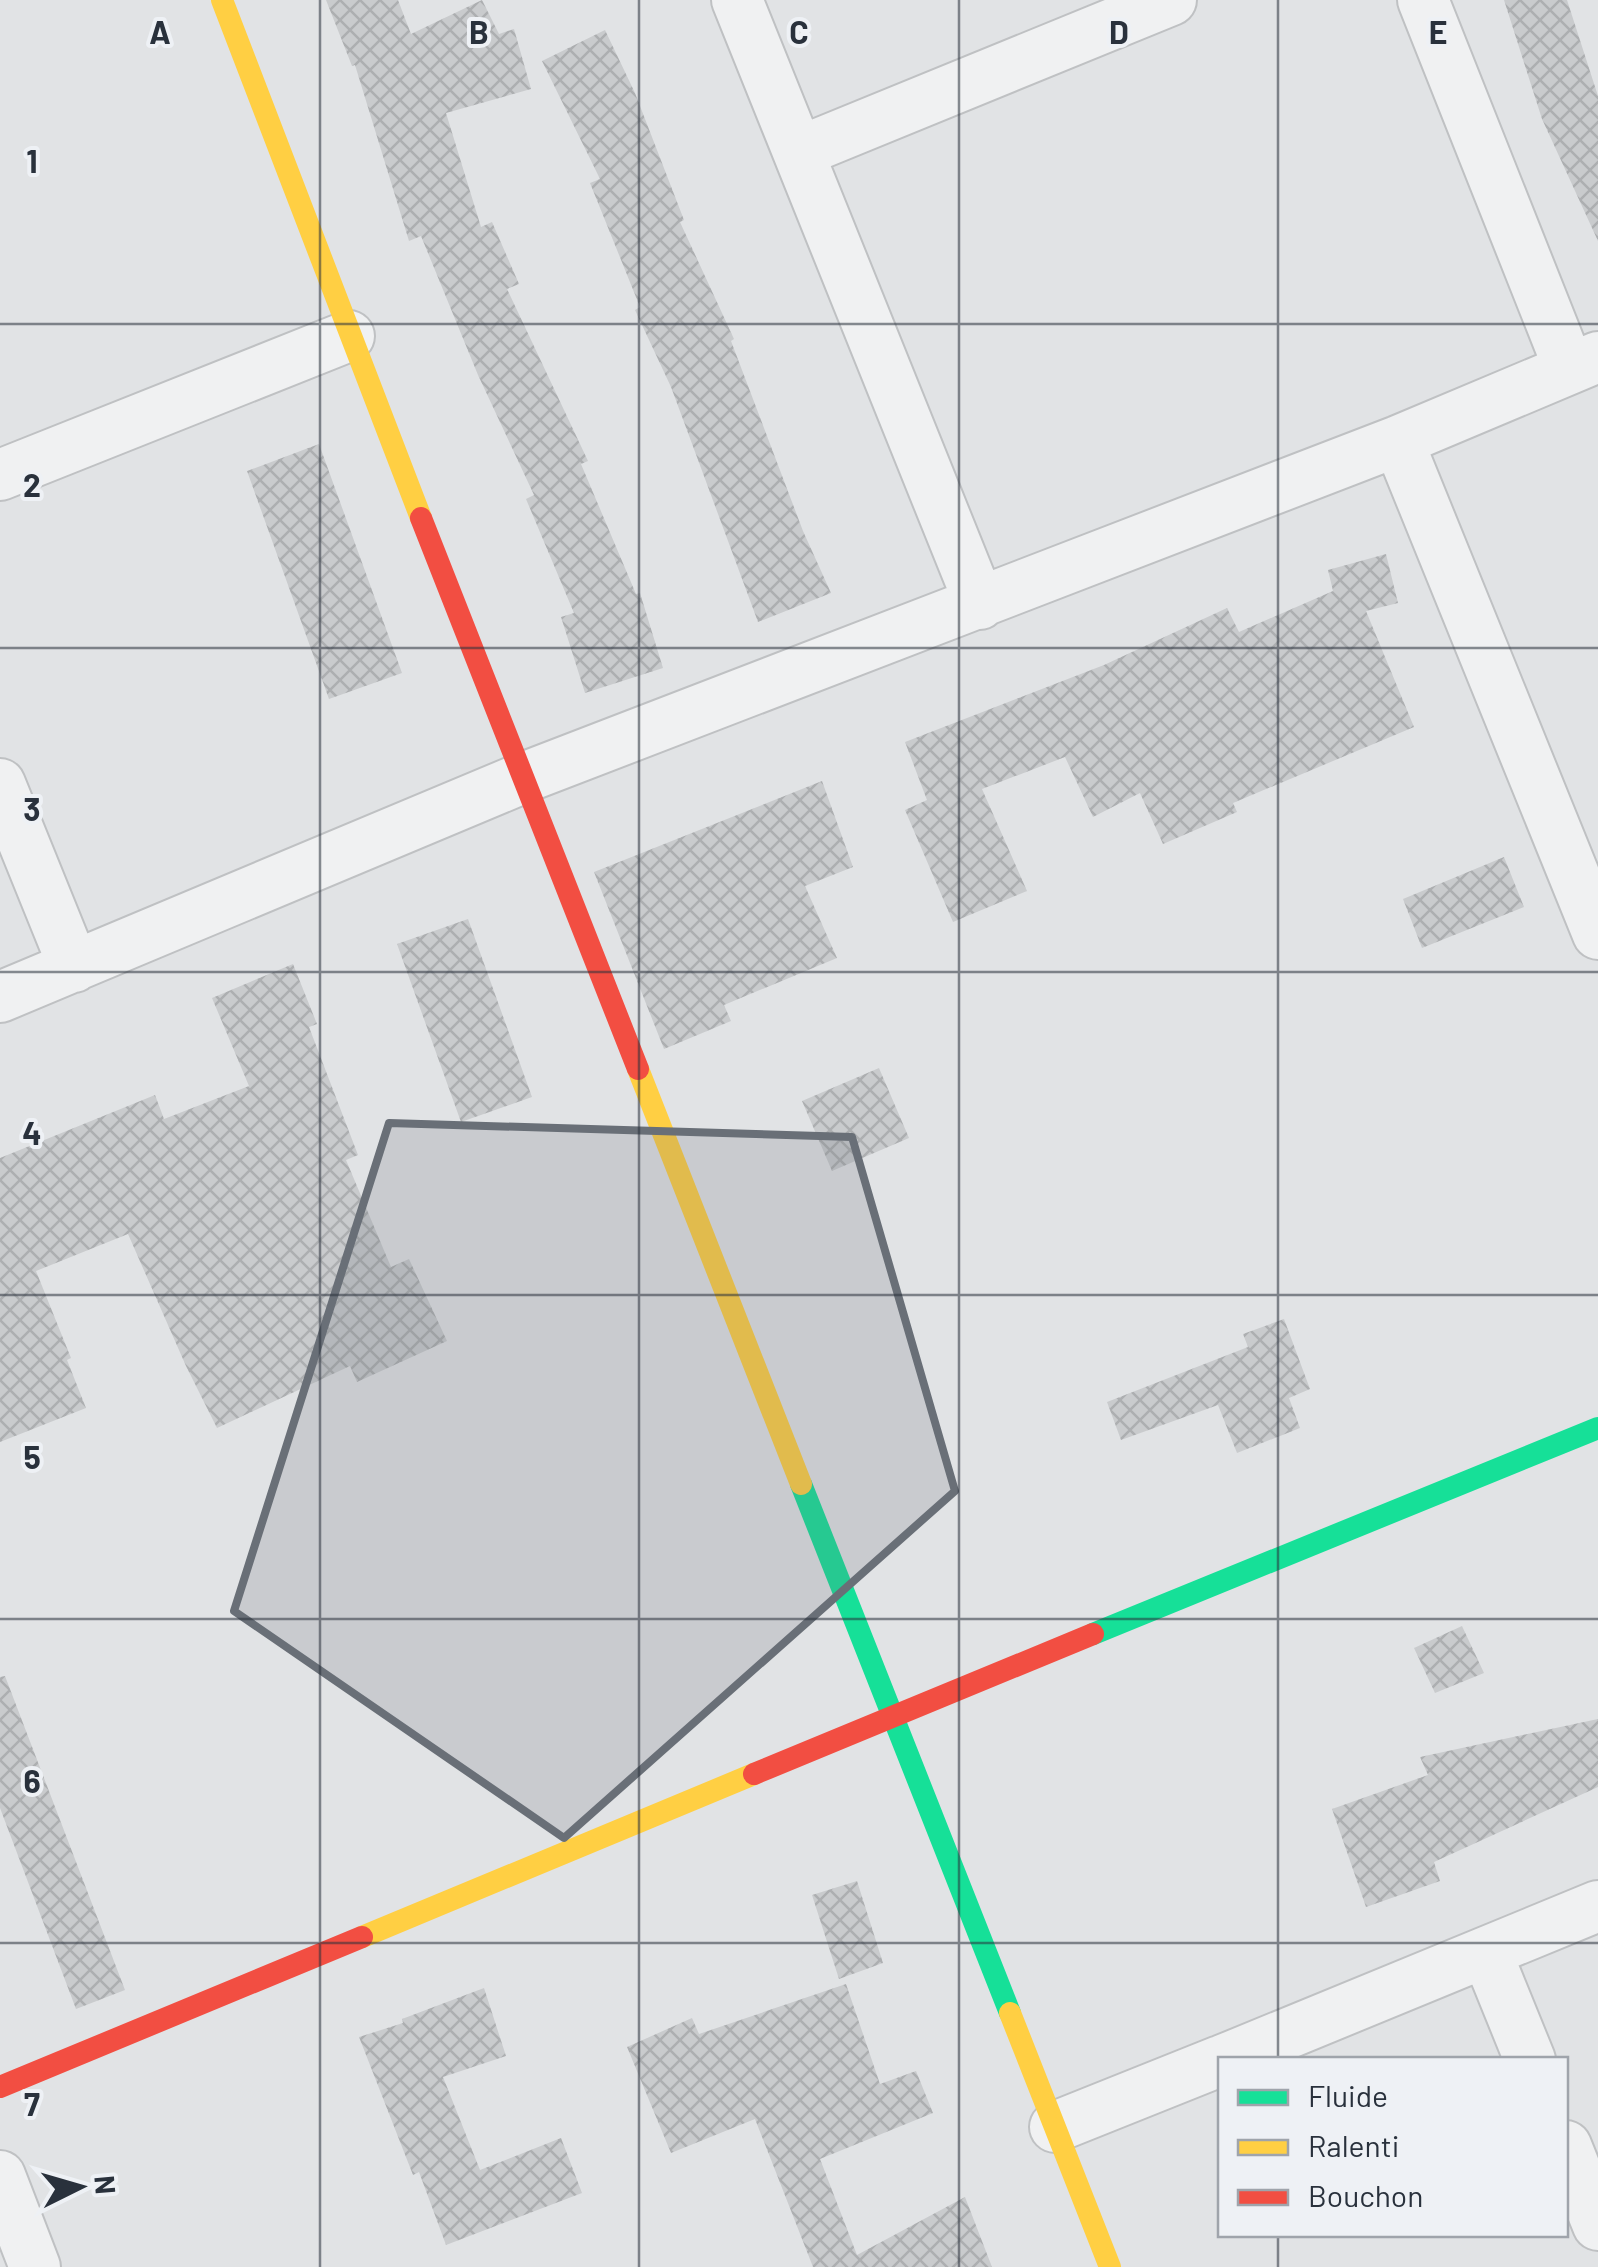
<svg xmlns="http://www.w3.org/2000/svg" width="1598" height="2267" font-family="Barlow,sans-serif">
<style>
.building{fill:url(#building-cross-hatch)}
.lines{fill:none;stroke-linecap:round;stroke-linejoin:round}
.street-casing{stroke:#bfc1c3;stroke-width:54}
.street{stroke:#f0f1f2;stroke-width:50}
.fast{stroke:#16e098;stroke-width:22}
.slow{stroke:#ffcf43;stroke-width:22}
.jam{stroke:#f24e42;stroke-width:22}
.marked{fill:#696f77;fill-opacity:0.2;stroke:#696f77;stroke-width:8;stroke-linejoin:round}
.grid{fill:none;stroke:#29313c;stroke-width:2.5;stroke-opacity:0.55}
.grid-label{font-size:32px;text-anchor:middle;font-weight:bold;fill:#29313c;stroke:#eef1f5;stroke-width:8;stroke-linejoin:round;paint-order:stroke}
</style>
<defs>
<pattern id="building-cross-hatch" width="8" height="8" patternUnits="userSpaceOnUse" patternTransform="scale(2.5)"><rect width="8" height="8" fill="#c9cbcd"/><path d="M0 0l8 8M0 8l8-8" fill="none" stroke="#adafb1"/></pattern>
</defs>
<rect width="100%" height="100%" fill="#e1e3e5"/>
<!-- building -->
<path class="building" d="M326,0H398L411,34L482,0L499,34L514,29L531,89L446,113L481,227L492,222L519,284L507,289L588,461L581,464L636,594L640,593L663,668L585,693L561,617L574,613L526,499L534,495L478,375L421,236L409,241L355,65L352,66Z
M1504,0H1567L1598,96V241L1542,119Z
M605,30L635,93L684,220L680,222L734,339L731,341L803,531L831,593L758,622L671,387L635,310L640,307L590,183L600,179L542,61Z
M319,444L402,673L329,699L247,471Z
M1386,554L1398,603L1366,611L1414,727L1233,803L1237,812L1163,844L1140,793L1093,817L1065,757L982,789L1027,891L953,922L905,810L927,800L905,742L1104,665L1227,608L1239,632L1333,591L1328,570Z
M822,781L853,867L805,886L837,958L724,1005L731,1021L664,1049L594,872Z
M1504,857L1524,907L1422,948L1403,899Z
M468,919L532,1097L461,1122L397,944Z
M293,964L317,1024L309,1027L358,1155L346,1160L391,1267L409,1259L447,1341L357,1382L350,1366L217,1428L186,1366L128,1234L36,1271L71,1358L67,1360L86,1408L0,1442V1158L155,1095L164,1119L249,1086L212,998Z
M879,1068L909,1138L832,1171L802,1101Z
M1284,1319L1310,1389L1289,1398L1300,1428L1237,1453L1218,1405L1121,1440L1107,1402L1248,1347L1243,1334Z
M1462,1626L1484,1673L1435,1693L1414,1648Z
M5,1676L125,1990L76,2009L0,1808V1677Z
M1598,1719V1787L1434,1862L1440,1881L1366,1907L1332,1809L1428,1775L1420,1757Z
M857,1881L883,1963L839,1979L812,1895Z
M846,1984L880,2084L916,2071L933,2113L820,2159L857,2255L965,2197L992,2267H813L755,2119L671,2153L627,2047L692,2018L699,2034Z
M484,1988L506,2056L443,2077L480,2170L561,2138L582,2193L446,2245L419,2172L413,2175L359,2037L403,2023L402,2019Z"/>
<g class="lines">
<!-- street casing -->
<g class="street-casing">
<path id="street" d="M737,0L980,604
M1423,0L1569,368
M799,152L1171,0
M1398,441L1598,934
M0,475L349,336
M0,784L74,967
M0,997L523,778L1398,441L1598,357
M1487,1954L1530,2060
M1223,2060L1598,1906
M1055,2127L1220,2061
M1566,2146L1598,2225
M0,2176L35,2267"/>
</g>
<!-- street -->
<use href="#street" class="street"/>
<!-- fast -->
<path class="fast" d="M801,1484L1010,2013
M1093,1634L1598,1428"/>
<!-- slow -->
<path class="slow" d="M222,0L421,518
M638,1069L801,1484
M362,1937L754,1774
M1010,2013L1110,2267"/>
<!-- jam -->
<path class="jam" d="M421,518L638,1069
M754,1774L1093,1634
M0,2087L362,1937"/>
</g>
<!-- marked area -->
<path class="marked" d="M389,1123L852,1137L955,1491L564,1838L234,1611Z"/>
<!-- grid -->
<path class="grid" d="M320,0V2267M639,0V2267M959,0V2267M1278,0V2060M0,324H1598M0,648H1598M0,972H1598M0,1295H1598M0,1619H1598M0,1943H1598M1278,2234V2267"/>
<g class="grid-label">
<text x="160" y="44">A</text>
<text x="479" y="44">B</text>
<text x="799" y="44">C</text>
<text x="1119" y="44">D</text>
<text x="1438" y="44">E</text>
<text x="32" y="173">1</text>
<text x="32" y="497">2</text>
<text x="32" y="821">3</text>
<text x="32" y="1145">4</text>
<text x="32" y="1469">5</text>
<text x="32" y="1793">6</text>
<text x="32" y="2116">7</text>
</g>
<!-- legend -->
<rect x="1218" y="2057" width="350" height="180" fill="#eef1f5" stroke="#9fa4ab" stroke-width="2.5"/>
<rect x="1238" y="2090" width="50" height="15" fill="#16e098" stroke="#9fa4ab" stroke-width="2.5"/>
<text x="1308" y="2107" font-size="30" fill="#29313c">Fluide</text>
<rect x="1238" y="2140" width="50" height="15" fill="#ffcf43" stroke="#9fa4ab" stroke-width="2.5"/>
<text x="1308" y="2157" font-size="30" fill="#29313c">Ralenti</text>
<rect x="1238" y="2190" width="50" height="15" fill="#f24e42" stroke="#9fa4ab" stroke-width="2.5"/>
<text x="1308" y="2207" font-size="30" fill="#29313c">Bouchon</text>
<!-- north arrow -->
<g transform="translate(80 2187) rotate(85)" stroke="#eef1f5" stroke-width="8" paint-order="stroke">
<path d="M0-8L18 38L0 25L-18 38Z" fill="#29313c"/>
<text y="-15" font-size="28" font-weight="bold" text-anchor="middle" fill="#29313c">N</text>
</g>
</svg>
